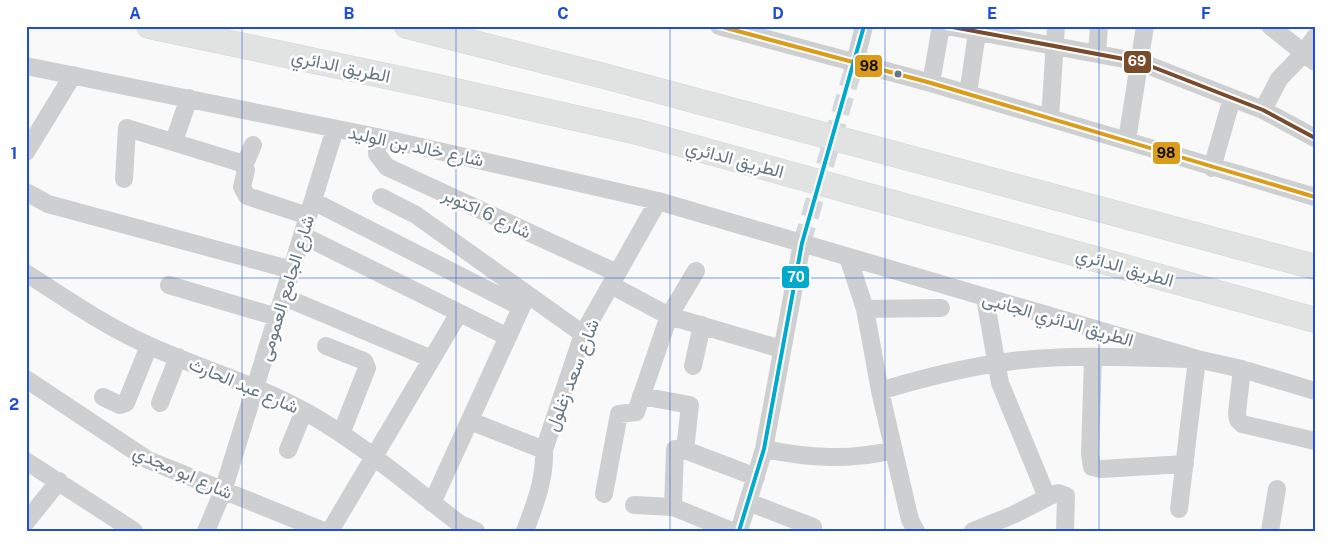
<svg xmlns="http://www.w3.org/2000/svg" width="1341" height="557" font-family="'Public Sans',Vazirmatn,sans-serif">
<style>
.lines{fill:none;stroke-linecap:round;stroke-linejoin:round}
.minor-tunnel{stroke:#d4d8dc;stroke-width:18;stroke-dasharray:18 9;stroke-linecap:butt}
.highway-casing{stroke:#d5d6d6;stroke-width:26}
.minor{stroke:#cecfd0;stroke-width:18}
.highway{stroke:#e1e2e2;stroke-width:25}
.bus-1-casing{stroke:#fff;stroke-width:8}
.bus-2-casing{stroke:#fff;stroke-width:8}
.bus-3-casing{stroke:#fff;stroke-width:8}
.bus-1{stroke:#da9c1a;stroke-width:4}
.bus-2{stroke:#7a4b2a;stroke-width:4}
.bus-3{stroke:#00a9ce;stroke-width:4}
.grid{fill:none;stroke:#1d4ed8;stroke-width:1;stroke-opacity:0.55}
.bus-dot{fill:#657683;stroke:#fff;stroke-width:2}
.labels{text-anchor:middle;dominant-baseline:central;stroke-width:5;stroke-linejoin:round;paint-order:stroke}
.street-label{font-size:18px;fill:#657683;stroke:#fff}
.line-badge{stroke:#fff;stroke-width:2}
.badge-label{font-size:14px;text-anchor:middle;font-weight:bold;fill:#fff}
.pale-badge-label{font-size:14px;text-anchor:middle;font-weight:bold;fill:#111}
.neatline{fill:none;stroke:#1d4ed8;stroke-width:2}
.grid-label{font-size:16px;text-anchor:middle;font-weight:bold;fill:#1d4ed8}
</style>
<rect width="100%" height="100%" fill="#f9f9f9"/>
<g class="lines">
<!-- minor-tunnel -->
<path class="minor-tunnel" d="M802,243L855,63"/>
<!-- highway casing -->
<g class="highway-casing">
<path id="highway" d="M149,26L424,84L638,132L1315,320
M407,26L604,76L1315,267"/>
</g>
<!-- minor -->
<path class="minor" d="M719,26L931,83L1315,197
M947,26L1140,62L1263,110L1315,138
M1270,26L1315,62
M1097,53L1099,26
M855,63L864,26
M26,66L377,137L658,201L1197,359L1242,369L1315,391
M931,83L941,26
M968,94L978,26
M1263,110L1279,79L1303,54L1315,37
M1050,118L1056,26
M377,137V154L387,167L617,273
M1127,140L1145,26
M174,141L189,98
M26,152L73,75
M244,166L253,145
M1212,168L1232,98
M124,179L127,128L241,163L246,170L242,187L247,196L308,216
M26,192L48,204L292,270
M381,197L416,215L583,334
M313,201L521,307
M302,235L508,337
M848,257L865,309L880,391L910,520L916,531
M26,273C66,299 107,327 150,346C201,369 255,384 304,411C359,441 410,486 460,524L476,531
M169,285L277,317
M611,285L669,316L781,349
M284,297L432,359
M985,298L1000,383L1047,497L1058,493L1066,496L1065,531
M865,309L941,308
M326,346L364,361L367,368L341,434
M1093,357L1090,454L1092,467L1101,469L1185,464
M693,366L702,325
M1242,369L1237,413L1238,420L1242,424L1315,441
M26,379L148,460L324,531
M880,391C926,377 973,365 1022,360C1080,354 1139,358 1197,359L1179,509
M641,396L690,405L685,450
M103,397L120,405L126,403L149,346
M160,403L178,357
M470,421L544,450
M764,449C809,458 849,461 894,450
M288,450L304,411
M26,461L134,531
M604,494L619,414L636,412L669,316L696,271
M748,502L813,527
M432,503L526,297
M634,505L673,507L732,531
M673,507L675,449L685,450L756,477
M26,522L59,481
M206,531L223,491L335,129
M330,531L459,313
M525,531C535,504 545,480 544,450L583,334L658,201
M739,531L764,449L802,243
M973,531L1013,515L1048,497
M1270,531L1277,489"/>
<!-- highway -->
<use href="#highway" class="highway"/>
<!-- bus-1 casing -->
<g class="bus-1-casing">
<path id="bus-1" d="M719,26L931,83L1315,197"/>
</g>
<!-- bus-2 casing -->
<g class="bus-2-casing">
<path id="bus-2" d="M947,26L1140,62L1263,110L1315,138"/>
</g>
<!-- bus-3 casing -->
<g class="bus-3-casing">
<path id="bus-3" d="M739,531L764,449L802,243L864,26"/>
</g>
<!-- bus-1 -->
<use href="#bus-1" class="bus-1"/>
<!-- bus-2 -->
<use href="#bus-2" class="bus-2"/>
<!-- bus-3 -->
<use href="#bus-3" class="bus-3"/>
</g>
<!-- grid -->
<path class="grid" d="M242,26V531M456,26V531M670,26V531M885,26V531M1099,26V531M26,278H1315"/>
<!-- markers -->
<circle class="bus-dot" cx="898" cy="74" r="4.5"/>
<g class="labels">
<!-- street labels -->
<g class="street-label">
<text transform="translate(341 66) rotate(12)">الطريق الدائري</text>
<text transform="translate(416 146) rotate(12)">شارع خالد بن الوليد</text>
<text transform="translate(735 159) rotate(15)">الطريق الدائري</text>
<text transform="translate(487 213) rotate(25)">شارع 6 اكتوبر</text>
<text transform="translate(1125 267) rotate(16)">الطريق الدائري</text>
<text transform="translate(286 288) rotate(-73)">شارع الجامع العمومى</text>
<text transform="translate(1058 319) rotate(16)">الطريق الدائري الجانبى</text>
<text transform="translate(572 375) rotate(-69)">شارع سعد زغلول</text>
<text transform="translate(244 385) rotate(23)">شارع عبد الحارث</text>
<text transform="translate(183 472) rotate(24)">شارع ابو مجدي</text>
</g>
</g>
<g class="line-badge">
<rect x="1123" y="50" width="29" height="24" rx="5" fill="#7a4b2a"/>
<rect x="854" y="54" width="29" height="24" rx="5" fill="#da9c1a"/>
<rect x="1152" y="141" width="29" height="24" rx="5" fill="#da9c1a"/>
<rect x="781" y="265" width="29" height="24" rx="5" fill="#00a9ce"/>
</g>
<g class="badge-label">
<text x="1137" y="66">69</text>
<text x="796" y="282">70</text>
</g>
<g class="pale-badge-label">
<text x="869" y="71">98</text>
<text x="1166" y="158">98</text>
</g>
<!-- border -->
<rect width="1341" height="557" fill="none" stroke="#ffffff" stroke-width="55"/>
<rect x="28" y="28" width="1286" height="502" class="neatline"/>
<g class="grid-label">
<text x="135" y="19">A</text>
<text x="349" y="19">B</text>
<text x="563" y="19">C</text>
<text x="778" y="19">D</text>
<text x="992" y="19">E</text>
<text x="1206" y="19">F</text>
<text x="14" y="159">1</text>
<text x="14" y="410">2</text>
</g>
</svg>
